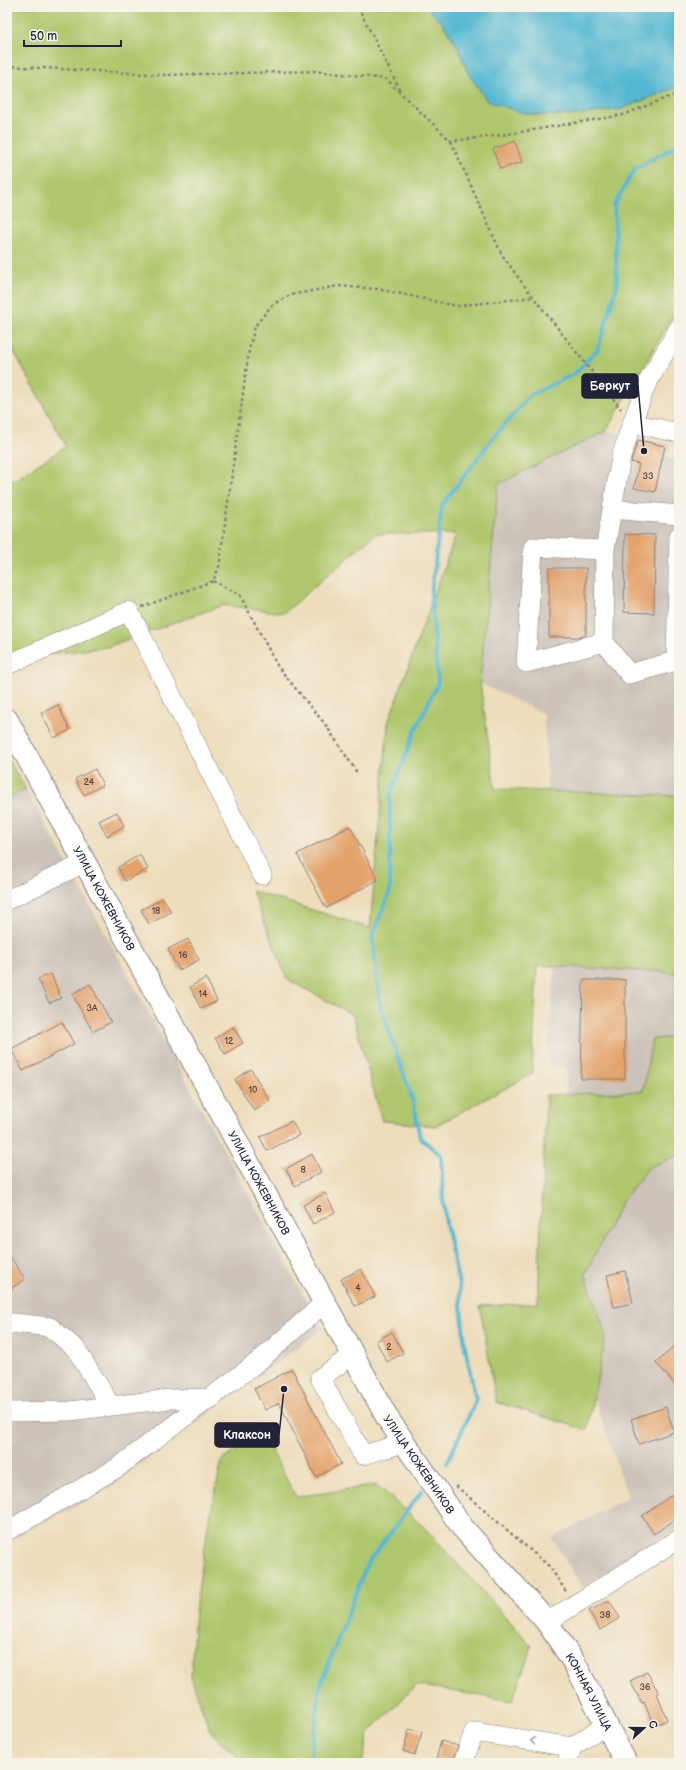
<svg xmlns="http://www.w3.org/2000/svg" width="686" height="1770" font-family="'Balsamiq Sans',sans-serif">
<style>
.industrial{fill:#ccc2b9}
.green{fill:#afc76c;stroke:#687454}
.water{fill:#54b8d2;stroke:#3b6d86}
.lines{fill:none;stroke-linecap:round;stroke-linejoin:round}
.stream{stroke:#54b8d2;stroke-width:4}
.building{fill:#e3a26b}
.minor-casing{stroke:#88807b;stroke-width:20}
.major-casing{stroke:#88807b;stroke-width:24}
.path{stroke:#88807b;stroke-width:2.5;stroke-dasharray:3 3;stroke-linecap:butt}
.minor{stroke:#fff;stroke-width:19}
.major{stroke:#fff;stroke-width:22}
.oneway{stroke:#9c9ca7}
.labels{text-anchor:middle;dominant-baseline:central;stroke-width:3.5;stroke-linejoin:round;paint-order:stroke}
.number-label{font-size:9px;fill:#524247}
.street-label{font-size:11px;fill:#22223b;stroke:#f7f3e8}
.leader{fill:none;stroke:#22223b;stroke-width:1.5}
.callout-dot{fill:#22223b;stroke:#f7f3e8;stroke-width:1.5}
.callout{fill:#22223b;stroke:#22223b;stroke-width:1.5}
.callout-label{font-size:12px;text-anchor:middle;font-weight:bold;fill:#fff}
</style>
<rect width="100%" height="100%" fill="#f7f3e8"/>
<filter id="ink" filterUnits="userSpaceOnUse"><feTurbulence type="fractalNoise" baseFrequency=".025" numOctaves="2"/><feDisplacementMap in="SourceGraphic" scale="8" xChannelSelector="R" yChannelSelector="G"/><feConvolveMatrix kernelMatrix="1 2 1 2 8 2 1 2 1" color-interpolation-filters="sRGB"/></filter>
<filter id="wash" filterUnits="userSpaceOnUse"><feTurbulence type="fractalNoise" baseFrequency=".012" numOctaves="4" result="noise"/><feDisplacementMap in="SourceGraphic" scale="16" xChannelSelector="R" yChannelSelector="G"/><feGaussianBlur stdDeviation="0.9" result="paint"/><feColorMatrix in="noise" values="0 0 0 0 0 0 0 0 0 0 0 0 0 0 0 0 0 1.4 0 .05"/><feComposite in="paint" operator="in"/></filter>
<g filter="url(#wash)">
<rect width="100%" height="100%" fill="#edddbb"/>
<!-- industrial -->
<path class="industrial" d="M606,431L670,444L667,458L679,460V1528L582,1587L552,1538L628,1497L580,1356L559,1330L567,1067L547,1065L556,949L544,714L480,683L498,484Z
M26,789L322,1329L100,1494L7,1541V799Z"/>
<!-- green -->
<path class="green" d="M7,7H426L443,24L457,45L468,73L537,115H575L621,109L679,86V312L673,316L606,431L498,484L480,683L495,789L679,796V973L537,965L532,1074L435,1126L382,1121L353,1015L287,979L252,891L370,928L388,723L456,534H375L284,613L223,605L107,647L11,659L7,652V485L66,446L7,339Z
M7,758L26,789L7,799Z
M679,1037V1155L649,1167L623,1200L585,1274L606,1335L587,1430L496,1402L480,1306L538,1303L546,1095L643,1091L652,1039Z
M262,1433L296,1497L377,1485L427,1530L532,1646L512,1701L416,1685L369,1733L362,1763H243L210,1731L191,1677L195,1610L208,1526L222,1460Z"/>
<!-- water -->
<path class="water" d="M426,7H679V86L621,109L575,115H537L519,112L487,101L468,73L457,45L443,24Z"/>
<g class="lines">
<!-- stream -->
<path class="stream" d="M447,1463L476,1400L465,1347L459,1285L446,1224L443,1197L441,1155L420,1138L413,1101L380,1005L372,937L390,891V796L414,733L438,683L431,595L442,505L492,439L530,395L574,374L598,349L617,286L614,205L635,169L679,144
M310,1763L320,1686L367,1564L422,1491"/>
</g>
<g id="blocks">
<!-- building -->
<path class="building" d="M515,141L522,162L500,169L493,149Z
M638,440L665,446L655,492L634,488L639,464L631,462Z
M625,534L655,535L654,613L624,612Z
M549,568H586V635L579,637H549Z
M58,705L70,730L54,738L41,713Z
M95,769L103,785L84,795L75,779Z
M117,812L124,826L107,836L99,821Z
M350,826L378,880L326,908L297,854Z
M140,855L148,869L125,881L118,867Z
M163,898L171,912L149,924L141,910Z
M188,939L199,960L179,970L168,949Z
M51,974L61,998L49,1003L38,979Z
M206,978L217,1001L201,1009L190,987Z
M583,980H625V1079H581Z
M90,984L111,1022L93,1032L72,994Z
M62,1022L74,1044L23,1071L11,1049Z
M233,1027L243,1043L225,1054L215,1038Z
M251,1069L270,1101L254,1111L235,1079Z
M292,1121L299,1135L267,1151L260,1137Z
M312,1154L321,1172L295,1186L286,1169Z
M325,1193L335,1212L313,1224L303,1205Z
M7,1252L25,1279L7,1291Z
M361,1269L375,1297L355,1306L341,1279Z
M625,1271L633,1303L614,1307L607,1275Z
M392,1332L403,1353L387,1362L376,1341Z
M679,1342V1389L656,1363Z
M292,1369L341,1464L316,1477L279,1403L265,1410L254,1389Z
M666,1407L674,1432L639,1444L631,1419Z
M679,1490V1517L654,1534L642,1516Z
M609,1600L620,1618L600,1630L589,1611Z
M647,1672L659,1693L657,1694L667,1720L654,1726L644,1702L642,1703L630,1681Z
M409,1729L422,1732L415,1755L403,1751Z
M441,1741L458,1746L452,1763L436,1760Z"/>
</g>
</g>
<g filter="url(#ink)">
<use href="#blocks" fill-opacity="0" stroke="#88807b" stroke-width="1"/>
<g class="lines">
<!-- minor casing -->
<g class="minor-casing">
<path id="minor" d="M679,328L646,385L632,423L621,457L605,550L604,642L629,674L676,661L679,536
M632,423L679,433
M612,509L679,515
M604,642L526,663L533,547L605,550
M7,665L129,611L262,875
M7,900L84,863
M7,1325L14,1323L50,1327L76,1349L111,1406
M353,1355L320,1378L363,1455L404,1443
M7,1412L70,1411L170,1399L212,1398
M7,1531L117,1468L260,1360L324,1303
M547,1622L679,1539
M463,1763L474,1732L572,1747
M567,1763L572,1747L606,1724"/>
</g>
<!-- major casing -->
<g class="major-casing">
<g id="major">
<path id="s1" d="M7,720L388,1419L462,1527L547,1622L575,1664L626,1763"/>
</g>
</g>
<!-- path -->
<path class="path" d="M358,7L400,90
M7,66L165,75L315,71L386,79L451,141L496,136L623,115L679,93
M451,141L501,253L520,280L621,409
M213,581L240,595L278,667L325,724L358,774
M142,607L213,581L219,567L249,350L255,326L272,305L290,295L338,286L378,289L457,306L534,297
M456,1486L550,1567L567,1593"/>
<!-- minor -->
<use href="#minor" class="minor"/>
<!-- major -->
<use href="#major" class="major"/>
</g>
<!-- one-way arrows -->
<defs><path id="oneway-chevron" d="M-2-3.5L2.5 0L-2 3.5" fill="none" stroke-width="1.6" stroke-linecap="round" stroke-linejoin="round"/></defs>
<use class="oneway" href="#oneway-chevron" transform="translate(533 1741) rotate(-172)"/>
</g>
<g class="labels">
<!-- number labels -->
<g class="number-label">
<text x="648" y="476">33</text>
<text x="89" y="782">24</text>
<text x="156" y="911">18</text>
<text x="183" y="955">16</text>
<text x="203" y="994">14</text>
<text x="92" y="1008">3А</text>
<text x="229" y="1041">12</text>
<text x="253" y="1090">10</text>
<text x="303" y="1170">8</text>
<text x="319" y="1209">6</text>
<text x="358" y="1288">4</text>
<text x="389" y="1347">2</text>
<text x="605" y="1615">38</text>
<text x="645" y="1687">36</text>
</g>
<!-- street labels -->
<g class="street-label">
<text stroke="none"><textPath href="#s1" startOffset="203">УЛИЦА КОЖЕВНИКОВ</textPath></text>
<text stroke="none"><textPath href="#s1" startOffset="527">УЛИЦА КОЖЕВНИКОВ</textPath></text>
<text stroke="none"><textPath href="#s1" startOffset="851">УЛИЦА КОЖЕВНИКОВ</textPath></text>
<text stroke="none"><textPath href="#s1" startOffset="1136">КОННАЯ УЛИЦА</textPath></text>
</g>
</g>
<!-- callouts -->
<path class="leader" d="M644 451L638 386M284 1389L279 1435"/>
<g class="callout-dot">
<circle cx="644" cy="451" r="4"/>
<circle cx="284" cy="1389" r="4"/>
</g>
<g class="callout">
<rect x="582" y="374" width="56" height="24" rx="4"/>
<rect x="215" y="1423" width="64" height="24" rx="4"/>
</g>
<g class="callout-label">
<text x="610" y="390">Беркут</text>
<text x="247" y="1439">Клаксон</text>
</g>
<!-- margin -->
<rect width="686" height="1770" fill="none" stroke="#f7f3e8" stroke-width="24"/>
<!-- north arrow -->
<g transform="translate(644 1728) rotate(69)" stroke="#f7f3e8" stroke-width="3" paint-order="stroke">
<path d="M0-3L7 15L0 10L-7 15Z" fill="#22223b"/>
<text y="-6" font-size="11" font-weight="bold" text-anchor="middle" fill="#22223b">С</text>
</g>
<!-- scale -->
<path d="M24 40v6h97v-6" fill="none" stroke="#22223b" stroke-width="2"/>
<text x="30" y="40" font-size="12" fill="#22223b" stroke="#f7f3e8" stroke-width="3" paint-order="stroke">50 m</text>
</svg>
